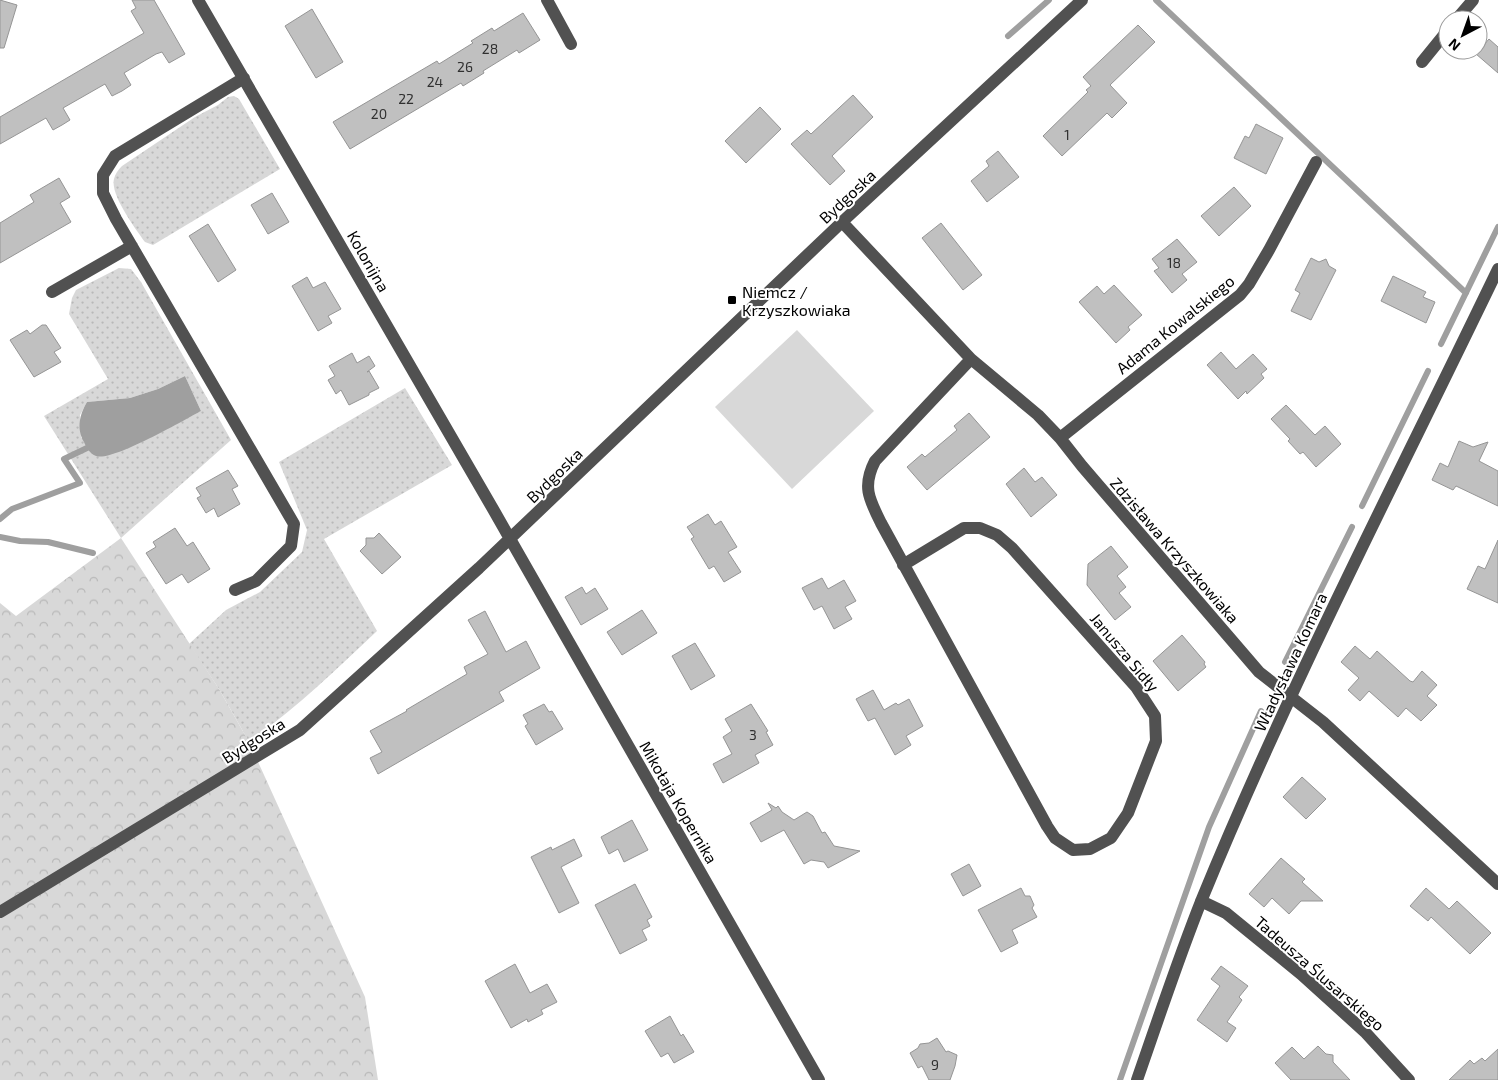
<svg xmlns="http://www.w3.org/2000/svg" width="1498" height="1080" font-family="'Exo 2',sans-serif">
<style>
.grass{fill:url(#grass-dots);fill-rule:evenodd}
.forest{fill:url(#forest-crowns)}
.park{fill:#d8d8d8}
.water{fill:#9f9f9f}
.lines{fill:none;stroke-linecap:round;stroke-linejoin:round}
.stream{stroke:#9f9f9f;stroke-width:6}
.building{fill:#c0c0c0;stroke:#959595}
.minor{stroke:#515151;stroke-width:12}
.poi-dot{fill:#000;stroke:#fff;stroke-width:2}
.labels{text-anchor:middle;dominant-baseline:central;stroke-width:4;stroke-linejoin:round;paint-order:stroke}
.number-label{font-size:14px;fill:#303030}
.street-label{font-size:16px;fill:#000;stroke:#fff}
.poi-label{font-size:16px;fill:#000;stroke:#fff;text-anchor:start}
</style>
<defs>
<pattern id="grass-dots" width="8" height="8" patternUnits="userSpaceOnUse" patternTransform="scale(1.25)"><rect width="8" height="8" fill="#d8d8d8"/><path d="M2 2h.1M6 6h.1" fill="none" stroke="#b8b8b8" stroke-width="1.8" stroke-linecap="round"/></pattern>
<pattern id="forest-crowns" width="20" height="18" patternUnits="userSpaceOnUse" patternTransform="scale(1.25)"><rect width="20" height="18" fill="#d8d8d8"/><path d="M2 6a3 3 0 1 1 6 0M12 15a3 3 0 1 1 6 0" fill="none" stroke="#b8b8b8"/></pattern>
</defs>
<rect width="100%" height="100%" fill="#fff"/>
<!-- grass -->
<path class="grass" d="M234,96L239,99L280,169L153,245L145,242C136,229 110,195 114,179C115,174 118,170 122,166L195,117L218,105L228,97Z
M119,268L131,269L141,282L231,440L121,538L44,416L108,379L69,314L72,298L76,290ZM185,376L201,411L81,438L80,415L87,402L130,398L158,389Z
M405,388L452,465L324,539L377,631C336,670 295,709 249,742L219,689L189,644L226,610L260,592L302,552L307,530L279,462Z"/>
<!-- forest -->
<path class="forest" d="M121,538L219,689L249,742L365,997L378,1080H0V603L16,616Z"/>
<!-- park -->
<path class="park" d="M797,330L874,411L792,489L715,407Z"/>
<!-- water -->
<path class="water" d="M185,376L201,411C184,420 112,462 96,456C90,454 86,447 84,442C76,428 80,414 87,402L130,398L158,389Z"/>
<g class="lines">
<!-- stream -->
<path class="stream" d="M1156,0L1466,293
M1008,36L1049,0
M1441,344L1498,227
M1362,506L1428,371
M0,519L12,509L80,483L64,459L87,448
M0,537L20,541L48,542L93,553
M1285,662L1352,527
M1120,1080L1209,827L1261,711"/>
</g>
<!-- building -->
<path class="building" d="M0,0L17,5L4,48H0Z
M132,0H154L185,54L169,63L162,52L156,54L124,73L131,85L122,91L112,96L105,84L63,108L70,120L62,125L53,130L46,118L0,144V117L144,33L131,11L136,8Z
M312,9L343,62L316,78L285,26Z
M523,13L540,40L519,53L517,50L483,71L484,73L463,86L461,83L350,149L333,122L437,61L439,64L473,43L471,41L492,28L494,31Z
M1138,25L1155,42L1110,85L1127,103L1112,118L1107,113L1062,156L1043,136L1088,92L1086,90L1091,86L1083,77Z
M1489,39L1498,47V73L1476,54Z
M853,95L873,117L832,156L845,171L830,185L791,144L807,130L811,134Z
M760,107L781,129L746,163L725,141Z
M1256,124L1283,138L1266,174L1234,158L1245,136L1249,138Z
M998,151L1019,177L987,202L971,181L989,166L986,161Z
M59,178L70,197L60,203L71,222L0,263V223L34,202L30,195Z
M1234,187L1251,206L1219,236L1201,216Z
M272,193L289,222L268,234L251,205Z
M941,223L982,275L963,290L922,238Z
M208,224L236,270L218,282L189,236Z
M1177,239L1197,262L1182,274L1187,280L1172,293L1154,271L1159,268L1152,259Z
M1311,258L1319,262L1326,259L1329,266L1336,270L1311,320L1291,311L1300,293L1295,290Z
M1393,276L1426,292L1423,297L1435,302L1426,323L1381,301Z
M307,277L313,288L325,282L341,309L328,316L332,323L318,331L292,286Z
M1114,285L1142,315L1128,327L1130,330L1116,343L1079,302L1097,286L1104,294Z
M42,325H46L61,348L54,352L61,362L34,377L10,340L27,330L30,334Z
M1221,352L1236,369L1253,354L1267,369L1261,374L1264,378L1247,394L1246,391L1238,399L1207,365Z
M352,353L357,363L369,356L375,366L367,372L369,371L379,388L369,393V395L349,405L341,390L336,394L328,380L335,376L329,366Z
M1286,405L1315,435L1325,426L1341,444L1316,467L1303,452L1300,454L1288,441L1290,439L1271,419Z
M969,413L990,437L927,490L907,467L922,454L925,457L957,430L954,426Z
M1459,441L1473,447L1488,442L1479,461L1498,471V506L1456,486L1453,490L1432,480L1440,463L1448,467Z
M1024,468L1035,482L1042,477L1057,495L1031,517L1006,484Z
M228,470L238,486L232,489L240,504L218,517L214,508L206,513L197,498L201,496L196,488Z
M708,514L715,525L721,521L737,547L728,552L741,572L724,582L714,566L709,569L691,539L694,537L687,527Z
M175,528L187,546L193,542L210,569L188,583L182,574L166,584L146,553L156,547L153,542Z
M379,533L401,557L382,574L360,551L366,545V538H374Z
M1498,540V603L1467,589L1478,566L1485,569Z
M1111,546L1128,567L1117,576L1126,587L1119,593L1131,607L1115,620L1087,585L1088,564Z
M822,578L828,589L844,580L856,601L845,607L852,619L834,629L822,606L814,610L802,588Z
M582,587L586,594L595,588L608,609L581,625L565,597Z
M642,610L657,633L622,655L607,632Z
M485,611L506,652L526,641L540,668L499,692L504,701L378,774L370,758L382,752L370,731L407,711L406,710L467,674L464,667L488,654L468,620Z
M1182,635L1205,662L1204,664L1206,667L1178,691L1153,661Z
M695,643L715,676L691,690L672,656Z
M1355,646L1370,659L1377,651L1410,681L1413,682L1422,671L1437,685L1427,696L1437,705L1421,721L1406,708L1398,717L1369,691L1360,701L1348,690L1359,678L1341,662Z
M873,690L884,710L896,703L898,705L909,699L923,726L906,736L911,745L895,755L875,718L868,721L856,699Z
M544,704L549,712L552,711L563,729L536,745L525,726L528,724L523,715Z
M751,704L768,731L766,732L773,745L755,755L759,763L723,783L713,764L732,754L723,737L732,731L725,719Z
M1302,777L1326,799L1306,819L1283,797Z
M768,803L776,808L778,806L782,812L794,820L807,812L813,816L822,833L825,832L834,846L860,851L828,868L824,862L811,860L804,864L784,830L761,842L750,823L772,810Z
M632,820L648,850L624,862L618,849L609,854L601,837Z
M574,839L582,856L561,867L579,903L559,913L531,857L551,847L552,850Z
M1281,858L1305,879L1302,882L1323,901H1301L1289,914L1272,898L1264,907L1249,894Z
M969,864L981,886L963,896L951,874Z
M635,884L652,917L647,920L650,926L642,930L647,940L620,954L595,905Z
M1021,888L1025,896H1030L1034,905L1032,908L1037,917L1012,930L1018,943L1001,952L978,910Z
M1426,888L1449,909L1457,901L1491,933L1470,954L1431,917L1428,921L1410,906Z
M515,964L530,993L547,984L557,1002L541,1010L543,1014L528,1022L527,1019L511,1028L485,981Z
M1221,966L1248,986L1239,997L1242,1000L1227,1022L1236,1028L1227,1042L1197,1020L1220,986L1211,979Z
M670,1016L681,1036L683,1034L694,1052L674,1063L668,1053L661,1057L645,1031Z
M937,1038L946,1052L948,1051L957,1055L955,1066L950,1080H929L922,1066L918,1068L910,1053L918,1048L920,1044L929,1043Z
M1318,1046L1326,1054L1333,1055V1062L1350,1080H1291L1275,1063L1292,1047L1304,1059Z
M1498,1049V1080H1449L1470,1060L1474,1064L1482,1058L1485,1061Z"/>
<g class="lines">
<!-- minor -->
<path class="minor" d="M198,0L493,509L819,1080
M547,0L571,44
M1456,20L1473,0
M1422,62L1448,30
M842,222L971,359L1038,415L1060,438L1082,466L1259,672L1323,722L1498,884
M52,292L132,246
M1060,438L1240,295L1249,284L1269,250L1316,162
M903,565L964,528H980L997,535L1012,548L1136,687L1155,716L1156,741L1128,813L1111,838L1090,849L1073,850L1055,838L1047,826L881,523C869,499 862,486 875,461L971,359
M235,590L256,581L291,546L294,524L116,219L103,193V175L115,156L244,78
M1201,901L1226,913L1301,974L1365,1032L1409,1080
M0,912L300,730L479,568L842,222L1082,0
M1137,1080C1158,1020 1178,959 1202,899C1290,684 1397,479 1498,269"/>
</g>
<!-- markers -->
<rect class="poi-dot" x="727" y="295" width="10" height="10" rx="2.5"/>
<g class="labels">
<!-- number labels -->
<g class="number-label">
<text x="490" y="48">28</text>
<text x="465" y="66">26</text>
<text x="435" y="81">24</text>
<text x="406" y="98">22</text>
<text x="379" y="113">20</text>
<text x="1067" y="134">1</text>
<text x="1174" y="262">18</text>
<text x="753" y="734">3</text>
<text x="935" y="1064">9</text>
</g>
<!-- street labels -->
<g class="street-label">
<text transform="translate(847 196) rotate(-43)">Bydgoska</text>
<text transform="translate(369 261) rotate(60)">Kolonijna</text>
<text transform="translate(1175 324) rotate(-39)">Adama Kowalskiego</text>
<text transform="translate(554 475) rotate(-44)">Bydgoska</text>
<text transform="translate(1175 550) rotate(49)">Zdzisława Krzyszkowiaka</text>
<text transform="translate(1125 652) rotate(50)">Janusza Sidły</text>
<text transform="translate(1290 662) rotate(-65)">Władysława Komara</text>
<text transform="translate(253 740) rotate(-32)">Bydgoska</text>
<text transform="translate(679 802) rotate(60)">Mikołaja Kopernika</text>
<text transform="translate(1320 973) rotate(41)">Tadeusza Ślusarskiego</text>
</g>
<!-- poi labels -->
<g class="poi-label">
<text x="742" y="291">Niemcz /<tspan x="742" dy="18">Krzyszkowiaka</tspan></text>
</g>
</g>
<!-- north arrow -->
<g transform="translate(1463 35) rotate(221)"><circle r="24" fill="#ffffff" stroke="#999999"/>
<path d="M0-4L9 19L0 12L-9 19Z" fill="#000000"/>
<text y="-8" font-size="14" font-weight="bold" text-anchor="middle" fill="#000000">N</text>
</g>
</svg>
